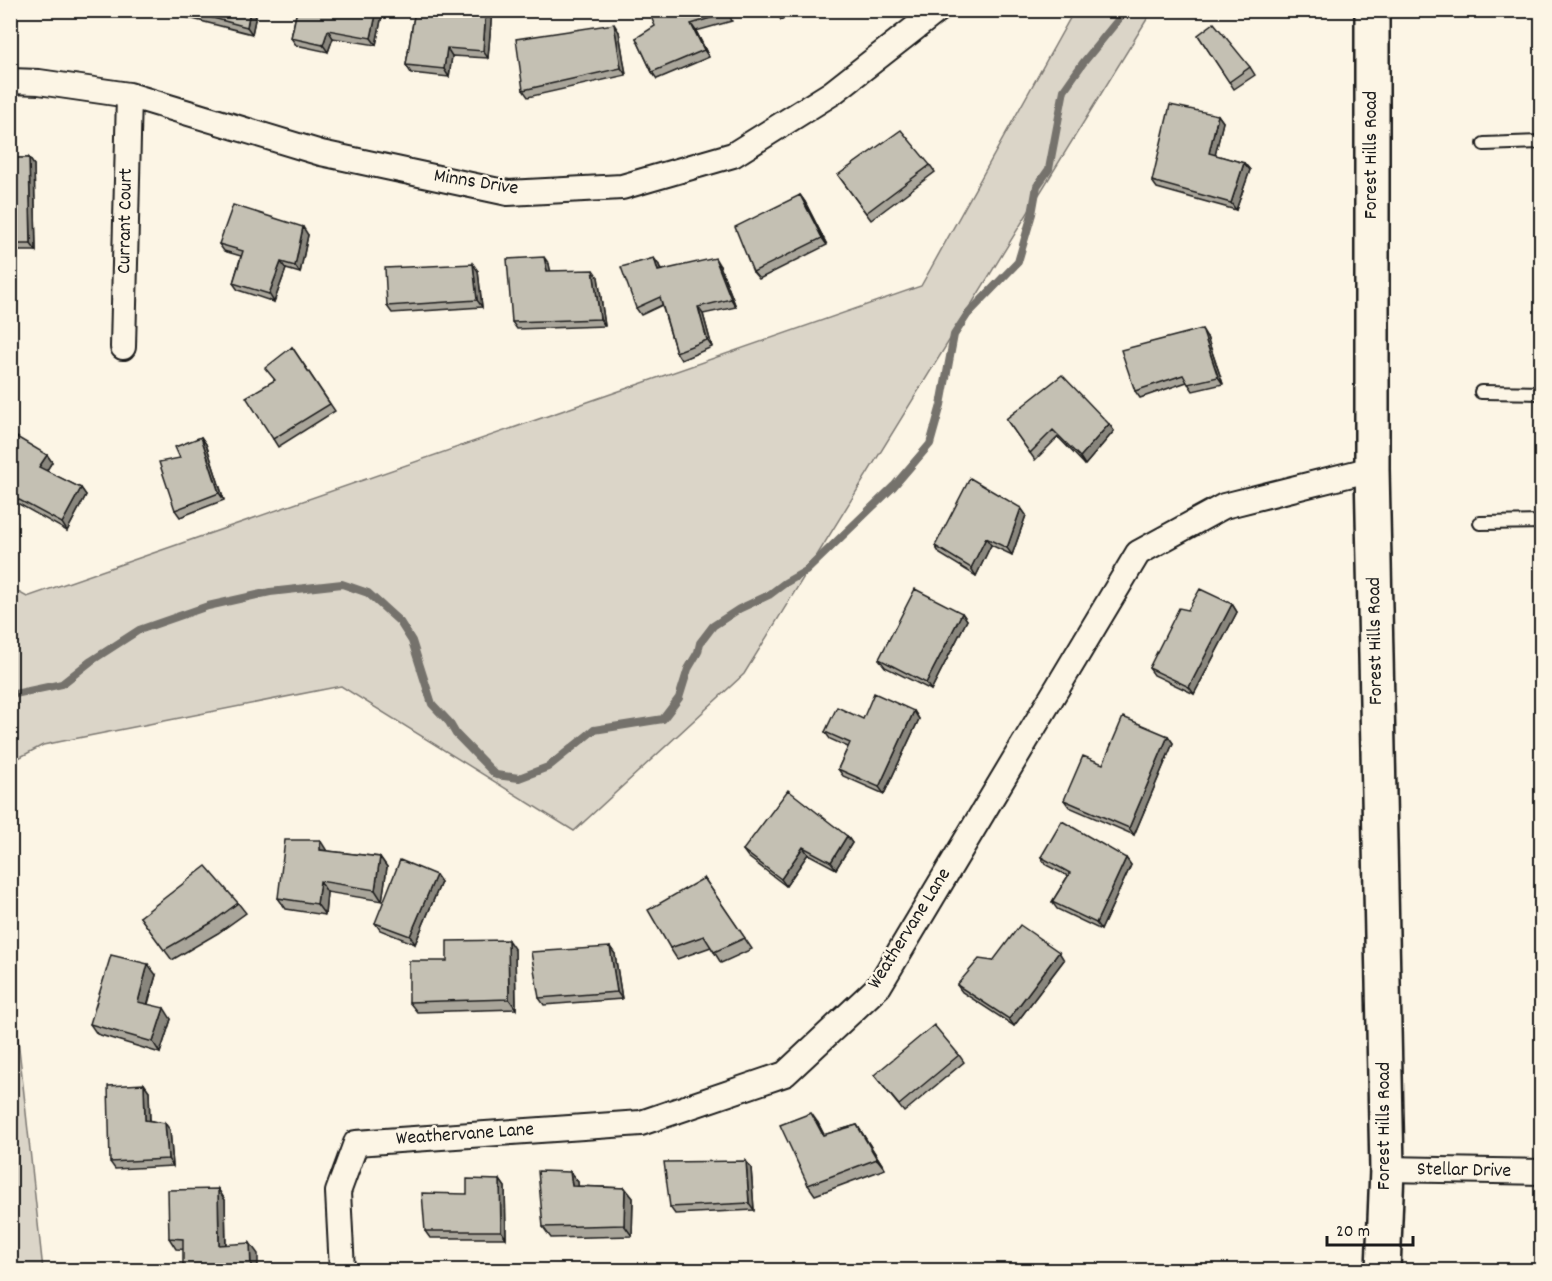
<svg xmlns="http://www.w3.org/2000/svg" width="1552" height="1281" font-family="Dekko,sans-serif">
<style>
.green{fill:#dbd5c8;stroke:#7c7872;stroke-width:1.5}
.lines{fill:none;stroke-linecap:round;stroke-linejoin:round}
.stream{stroke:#75726c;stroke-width:8}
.lane-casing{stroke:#1c1c1c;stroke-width:16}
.street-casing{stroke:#1c1c1c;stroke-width:28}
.secondary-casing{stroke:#1c1c1c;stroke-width:38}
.lane{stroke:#fcf5e5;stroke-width:12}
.street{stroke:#fcf5e5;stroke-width:24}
.secondary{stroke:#fcf5e5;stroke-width:33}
.wall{fill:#a9a59a;stroke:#1c1c1c;stroke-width:1.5}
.shaded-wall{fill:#89867d;stroke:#1c1c1c;stroke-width:1.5}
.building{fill:#c4c0b3;stroke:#1c1c1c;stroke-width:1.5}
.labels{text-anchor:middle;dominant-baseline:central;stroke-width:5;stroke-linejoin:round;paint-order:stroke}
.street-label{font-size:20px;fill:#1c1c1c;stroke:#fcf5e5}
</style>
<rect width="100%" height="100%" fill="#fcf5e5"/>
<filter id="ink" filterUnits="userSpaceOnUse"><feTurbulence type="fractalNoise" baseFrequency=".0167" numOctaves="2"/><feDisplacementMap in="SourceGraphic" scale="12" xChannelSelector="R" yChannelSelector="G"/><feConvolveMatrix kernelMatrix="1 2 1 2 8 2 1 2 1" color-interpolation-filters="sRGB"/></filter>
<g filter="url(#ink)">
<!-- green -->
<path class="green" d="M1074,11H1152L744,674L574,831L341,686L43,745L11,762V588L27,597L921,286Z
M11,974L43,1270H11Z"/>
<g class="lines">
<!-- stream -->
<path class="stream" d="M10,695L62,684L91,661L139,630L208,606L270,592L342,584L368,593L400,622L412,641L432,704L449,722L456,734L496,775L519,778L548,767L594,730L663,719L679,698L688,669L698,652L700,643L713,626L739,609L769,595L785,583L806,571L894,486L930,444L941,405L954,335L967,315L1018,262L1032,214L1037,186L1049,169L1064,90L1083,63L1118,20L1121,10"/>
<!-- lane casing -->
<g class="lane-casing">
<path id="lane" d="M1484,144L1542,142
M1481,392L1542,393
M1480,523L1542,522"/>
</g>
<!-- street casing -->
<g class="street-casing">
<path id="street" d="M10,81L39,82L129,95L321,153L508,193L622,187L733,155L832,93L938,10
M123,347L129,95
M1387,1169L1542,1172
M342,1270L338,1192L356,1143L641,1123L785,1074L879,986L1138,553L1224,506L1372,469"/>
</g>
<!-- secondary casing -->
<g class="secondary-casing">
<path id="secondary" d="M1372,10V469L1387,1169L1383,1270"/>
</g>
<!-- lane -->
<use href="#lane" class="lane"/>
<!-- street -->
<use href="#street" class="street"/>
<!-- secondary -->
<use href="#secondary" class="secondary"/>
</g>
<!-- wall -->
<path class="wall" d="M174,10H257L252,34L177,15Z
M297,10H383L376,45L333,38L328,52L296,45L291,38Z
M415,10H492L488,58L452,56L449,77L411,73L406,65Z
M727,10L732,21L696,31L709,57L657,79L652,72L636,38Z
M774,10H793L781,20Z
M619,32L626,75L528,97L523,90Z
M1198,35L1250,67L1255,75L1234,89Z
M1218,115L1223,122L1215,155L1244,163L1250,170L1236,210L1157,188L1152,181Z
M10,158H29L34,165L36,251H10Z
M930,165L935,172L871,220L838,175Z
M800,195L805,202L827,245L759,279L753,272Z
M308,235L300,273L286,269L274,302L238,290L233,283L241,256L224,251L219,244Z
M549,264L550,271L598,277L605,326L517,329L512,322Z
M659,265L661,270L720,266L736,307L703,314L712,347L681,360L676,352L662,305L641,315L636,308Z
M478,271L482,307L392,313L387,306Z
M1207,337L1223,384L1193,391L1187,382L1140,398L1135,391Z
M292,347L335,411L278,447L273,439L274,380Z
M1006,419L1109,424L1114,431L1085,465L1058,437L1035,460Z
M201,437L206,444L224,500L180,517L175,510L180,458Z
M10,443L47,455L52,462L46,471L81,488L86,495L67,531L10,499Z
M1021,508L1026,515L1012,555L991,545L976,576L940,554L935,546Z
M1232,604L1237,612L1194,694L1154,675L1149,668L1188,610Z
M962,613L967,620L931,690L885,667L879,659Z
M914,711L919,719L884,794L843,776L838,769L848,747L830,739L825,732Z
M1168,736L1173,743L1134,835L1069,807L1064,800L1103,764Z
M847,836L852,843L836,869L808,854L786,886L748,857L743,850Z
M327,851L380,857L387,867L382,901L327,892L325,915L286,909L278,898Z
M1041,857L1126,858L1131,865L1101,930L1057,909L1052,902L1068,876L1046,865Z
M436,875L441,882L415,944L380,930L375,923Z
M704,878L752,949L721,963L711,947L677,959L670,948Z
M238,903L246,913L218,933L172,960L140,917Z
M610,947L615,954L622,999L544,1005L539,998Z
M515,950L516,1009L417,1012L409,1002L447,961Z
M1064,960L1014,1026L962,992L957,985L993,961Z
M156,975L148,1004L171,1019L160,1053L97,1034L90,1024Z
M959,1055L964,1062L904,1112L874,1075Z
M144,1084L149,1091L150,1120L170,1130L173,1166L115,1169L110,1162Z
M818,1123L824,1135L857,1125L885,1169L815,1195L808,1185Z
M751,1168L754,1210L675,1214L670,1207Z
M570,1172L578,1182V1186L625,1188L633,1198L632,1236L551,1238L543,1227Z
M500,1180L505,1187L506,1238H430L425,1231L467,1194Z
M218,1189L225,1200L226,1245L258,1254L176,1249L169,1238Z"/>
<!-- shaded-wall -->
<path class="shaded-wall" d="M250,10H257L252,34L247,27Z
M377,10H383L376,45L371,38Z
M486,10H492L488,58L483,51Z
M614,24L619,32L626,75L621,68Z
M691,24L696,31L709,57L704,50Z
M328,30L333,38L328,52L323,45Z
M447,48L452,56L449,77L444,69Z
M1218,115L1223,122L1214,160L1209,153Z
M29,158L34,165L36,251L31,244Z
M1244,163L1250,170L1236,210L1231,203Z
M800,195L805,202L827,245L822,238Z
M303,227L308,235L300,273L295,266Z
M544,257L549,264L552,278L547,271Z
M654,258L659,265L663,278L658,271Z
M715,258L720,266L736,307L731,299Z
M281,262L286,269L274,302L269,294Z
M473,264L478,271L482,307L477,300Z
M593,270L598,277L605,326L600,319Z
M698,307L703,314L712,347L707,340Z
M1202,329L1207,337L1223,384L1218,377Z
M1109,424L1114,431L1085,465L1080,457Z
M201,437L206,444L224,500L219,493Z
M47,455L52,462L44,475L39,467Z
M81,488L86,495L67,531L62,523Z
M1021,508L1026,515L1012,555L1007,548Z
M986,538L991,545L976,576L971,568Z
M1232,604L1237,612L1194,694L1189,687Z
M962,613L967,620L931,690L926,683Z
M914,711L919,719L884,794L879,787Z
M1168,736L1173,743L1134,835L1129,828Z
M847,836L852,843L836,869L831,862Z
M320,840L327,851L320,850Z
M803,847L808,854L786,886L781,879Z
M380,857L387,867L382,901L375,890Z
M1126,858L1131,865L1101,930L1096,923Z
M436,875L441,882L415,944L410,936Z
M320,881L327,892L325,915L317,904Z
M508,940L515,950L516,1009L509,999Z
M610,947L615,954L622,999L617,992Z
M1059,952L1064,960L1014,1026L1009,1019Z
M148,964L156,975L145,1012L138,1002Z
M164,1008L171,1019L160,1053L153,1042Z
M144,1084L149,1091L150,1127L145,1120Z
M811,1113L818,1123L830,1146L823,1135Z
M165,1123L170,1130L173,1166L168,1159Z
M857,1125L885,1169L877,1159Z
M746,1161L751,1168L754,1210L749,1203Z
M570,1172L578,1182L579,1197L572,1186Z
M500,1180L505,1187L506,1238L501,1231Z
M625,1188L633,1198L632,1236L624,1225Z
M218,1189L225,1200L226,1256L219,1245Z
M250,1243L258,1254V1270H251Z"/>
<!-- building -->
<path class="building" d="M183,10H250L247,27Z
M297,10H377L371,38L328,30L323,45L291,38Z
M415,10H486L483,51L447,48L444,69L406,65Z
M648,10H726L727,13L691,24L704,50L652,72L636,38L655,26Z
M1214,23L1250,67L1229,82L1198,35Z
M614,24L621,68L523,90L516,39Z
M1170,105L1218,115L1209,153L1244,163L1231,203L1152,181Z
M901,130L930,165L866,213L838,175Z
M10,158H29L31,244H10Z
M800,195L822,238L753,272L735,227Z
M233,205L303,227L295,266L281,262L269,294L233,283L243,251L219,244Z
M544,257L547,271L593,270L600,319L512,322L507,259Z
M654,258L658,271L715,258L731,299L698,307L707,340L676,352L660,297L636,308L621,267Z
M473,264L477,300L387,306L385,268Z
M1202,329L1218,377L1188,384L1183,375L1135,391L1121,350Z
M292,347L330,404L273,439L246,397L275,380L265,368Z
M1062,375L1109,424L1080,457L1053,430L1030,453L1006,419Z
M15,436L47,455L39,467L81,488L62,523L10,495V443Z
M201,437L219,493L175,510L159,462L180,458L175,447Z
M970,478L1021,508L1007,548L986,538L971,568L935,546Z
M915,589L962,613L926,683L879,659Z
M1200,589L1232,604L1189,687L1149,668L1179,608L1188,610Z
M874,693L914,711L879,787L838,769L850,743L825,732L837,707L863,719Z
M1123,717L1168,736L1129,828L1064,800L1083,756L1103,764Z
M788,790L847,836L831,862L803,847L781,879L743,850Z
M1062,821L1126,858L1096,923L1052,902L1070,873L1041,857Z
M285,840H320V850L380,857L375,890L320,881L317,904L278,898Z
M400,860L436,875L410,936L375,923Z
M206,866L238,903L211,923L164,950L140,917Z
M704,878L745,938L714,952L704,936L670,948L648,910Z
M1020,925L1059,952L1009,1019L957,985L979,959L993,961Z
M508,940L509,999L409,1002V961H447V941Z
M610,947L617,992L539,998L531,952Z
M111,955L148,964L138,1002L164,1008L153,1042L90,1024Z
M934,1025L959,1055L899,1105L874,1075Z
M144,1084L145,1120L165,1123L168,1159L110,1162L108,1086Z
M811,1113L823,1135L857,1125L877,1159L808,1185L780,1125Z
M746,1161L749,1203L670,1207L664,1162Z
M538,1171L570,1172L572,1186L625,1188L624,1225L543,1227Z
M467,1179L500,1180L501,1231H425L422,1193L467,1194Z
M218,1189L219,1245L250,1243L251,1270H183V1239L169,1238L168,1190Z"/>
</g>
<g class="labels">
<!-- street labels -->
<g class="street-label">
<text transform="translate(1372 155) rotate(-90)">Forest Hills Road</text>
<text transform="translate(476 183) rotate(9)">Minns Drive</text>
<text transform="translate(126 221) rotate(-89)">Currant Court</text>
<text transform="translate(1376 641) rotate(-91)">Forest Hills Road</text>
<text transform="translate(910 929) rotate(-58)">Weathervane Lane</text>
<text transform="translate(1385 1126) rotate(-90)">Forest Hills Road</text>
<text transform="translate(465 1135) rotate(-4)">Weathervane Lane</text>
<text transform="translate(1464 1171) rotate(1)">Stellar Drive</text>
</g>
</g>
<!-- margin -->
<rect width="1552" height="1281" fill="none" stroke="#fcf5e5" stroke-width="36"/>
<rect x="18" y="18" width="1516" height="1245" fill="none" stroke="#1c1c1c" stroke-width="2" filter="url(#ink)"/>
<!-- scale -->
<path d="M1327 1236v9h86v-9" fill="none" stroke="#1c1c1c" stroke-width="3"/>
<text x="1336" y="1236" font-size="18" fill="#1c1c1c" stroke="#fcf5e5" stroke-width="4.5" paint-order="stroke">20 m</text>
</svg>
